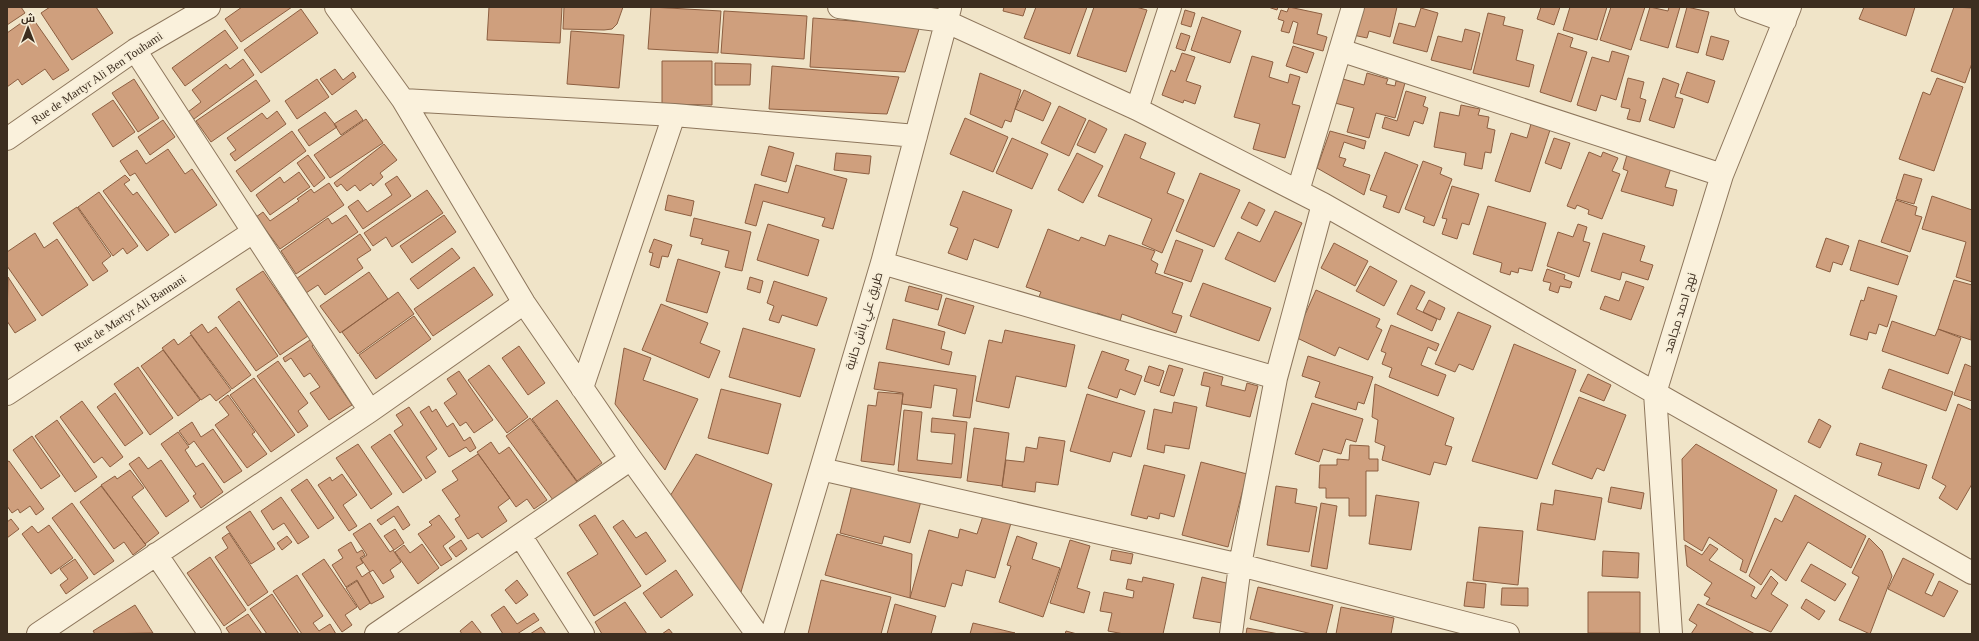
<svg xmlns="http://www.w3.org/2000/svg" width="1979" height="641" font-family="'Times New Roman',Cairo,serif">
<style>
.building{fill:#cf9f7d;stroke:#8d5f41}
.lines{fill:none;stroke-linecap:round;stroke-linejoin:round}
.minor-casing{stroke:#8d765c;stroke-width:24}
.minor{stroke:#faf1dc;stroke-width:22}
.labels{text-anchor:middle;dominant-baseline:central;stroke-width:4;stroke-linejoin:round;paint-order:stroke}
.street-label{font-size:12px;fill:#3d2e20;stroke:#f7eed8}
</style>
<rect width="100%" height="100%" fill="#f0e4c8"/>
<!-- building -->
<path class="building" d="M7,7H21L25,13L7,25Z
M50,7H96L113,33L72,60L41,13Z
M242,7H292L241,42L225,19Z
M489,7H562L560,43L487,40Z
M564,7H623L617,24L612,29L604,30L563,29Z
M651,7L721,11L718,53L648,49Z
M1004,7H1026L1023,16L1003,11Z
M1036,7H1087L1070,54L1024,38Z
M1094,7H1136L1147,10L1126,72L1077,56Z
M1268,7H1278L1277,10Z
M1289,7L1322,14L1317,34L1327,37L1323,51L1293,43L1298,23L1293,21L1289,33L1281,31L1284,21L1278,19L1281,10L1287,12Z
M1360,7H1397L1390,37L1369,31L1367,38L1353,35Z
M1541,7H1560L1554,25L1537,19Z
M1570,7H1607L1597,40L1563,30Z
M1611,7H1645L1631,50L1600,40Z
M1650,7L1668,11L1669,7H1680L1668,48L1640,40Z
M1687,7L1709,12L1698,53L1676,47Z
M1864,7H1915L1906,36L1859,19Z
M1954,7L1972,8V63L1965,83L1931,71Z
M1421,8L1438,13L1427,52L1393,43L1399,23L1415,27Z
M301,9L318,33L261,73L244,50Z
M1185,10L1195,13L1191,27L1181,24Z
M724,11L807,16L804,59L721,53Z
M1488,13L1505,17L1503,25L1523,30L1516,60L1534,65L1529,87L1473,73Z
M31,16L69,70L53,80L45,69L22,85L18,79L7,87V33Z
M1202,17L1241,31L1230,63L1191,50Z
M813,18L920,26L905,72L810,67Z
M1465,29L1480,33L1471,70L1431,60L1438,36L1462,42Z
M225,30L238,48L185,86L172,68Z
M571,31L624,35L619,88L567,84Z
M1181,33L1190,36L1185,51L1176,48Z
M1558,33L1573,38L1570,47L1587,52L1571,102L1540,92Z
M1711,36L1729,41L1723,60L1706,55Z
M1293,46L1314,53L1307,73L1286,66Z
M1612,51L1629,56L1616,100L1601,95L1596,111L1577,105L1592,57L1609,62Z
M1182,53L1195,57L1186,81L1201,86L1195,104L1184,100L1183,103L1162,95L1171,70L1175,72Z
M1252,56L1273,62L1269,77L1288,83L1290,74L1300,77L1292,104L1300,106L1285,158L1253,149L1260,124L1234,117Z
M243,59L254,75L194,119L188,112L201,102L192,90L226,64L230,69Z
M662,61H712V105L662,104Z
M715,63L751,64L750,85H715Z
M772,66L899,77L887,114L769,109Z
M335,69L343,80L353,72L356,77L332,95L320,79Z
M1687,72L1715,81L1708,103L1680,93Z
M980,73L1021,90L1011,122L1005,120L1002,128L970,114Z
M1367,73L1388,79L1386,84L1395,86L1396,81L1405,83L1395,118L1376,113L1369,138L1347,132L1354,108L1335,103L1343,79L1364,85Z
M1628,78L1644,82L1640,98L1646,100L1640,122L1627,119L1630,109L1621,107Z
M1663,78L1679,84L1675,97L1683,99L1674,128L1649,120Z
M1937,78L1963,87L1934,171L1899,159L1923,92L1930,95Z
M134,79L159,118L138,132L112,93Z
M317,79L329,97L297,119L285,101Z
M256,80L270,101L211,142L196,121Z
M1024,90L1051,103L1043,121L1015,109Z
M1406,91L1426,97L1423,106L1428,108L1423,124L1414,121L1409,136L1382,128L1385,117L1397,121Z
M113,100L135,132L113,147L92,114Z
M1461,105L1480,109L1478,115L1489,117L1487,128L1495,130L1491,153L1485,152L1482,169L1464,165L1466,153L1434,147L1440,112L1459,116Z
M1059,106L1086,119L1069,156L1041,143Z
M356,110L363,120L341,135L334,124Z
M277,111L286,124L235,161L230,154L236,150L227,138L262,113L267,119Z
M325,112L337,127L309,146L298,130Z
M965,118L1008,137L993,172L950,154Z
M366,119L383,143L330,178L314,155Z
M163,120L175,137L150,155L138,137Z
M1089,120L1107,129L1095,153L1077,145Z
M1531,124L1550,130L1530,192L1495,181L1511,133L1527,138Z
M292,131L306,151L251,192L236,171Z
M1330,131L1366,141L1364,149L1344,142L1339,157L1346,159L1343,166L1370,175L1364,195L1317,168Z
M1125,134L1146,143L1140,158L1175,173L1167,193L1184,200L1162,253L1142,244L1152,219L1098,196Z
M1012,138L1048,154L1032,189L996,173Z
M1554,138L1570,143L1561,169L1545,163Z
M384,144L397,160L380,173L383,177L373,186L371,183L360,191L355,185L347,191L341,184L337,187L334,183Z
M769,146L794,153L786,182L761,175Z
M168,149L185,174L192,169L217,205L175,233L135,173L130,176L120,161L137,150L146,164Z
M1385,152L1418,165L1399,213L1383,207L1387,196L1370,190Z
M1589,152L1601,157L1603,152L1618,158L1612,171L1620,174L1602,219L1588,214L1589,210L1577,205L1575,209L1567,206Z
M836,153L871,156L869,174L834,170Z
M1077,153L1103,166L1083,203L1058,190Z
M308,155L325,178L314,187L297,163Z
M1627,155L1671,168L1665,187L1677,190L1673,206L1621,191L1628,171L1623,169Z
M1423,161L1442,168L1440,174L1452,179L1434,226L1423,222L1425,217L1405,209Z
M796,165L847,179L833,229L822,226L825,218L763,201L756,226L745,223L755,184L788,193Z
M299,172L310,187L270,215L256,195L280,177L284,183Z
M1200,173L1240,190L1214,247L1176,231Z
M1904,174L1922,179L1914,204L1896,199Z
M125,175L130,180L124,184L133,195L137,192L169,235L147,251L103,191Z
M397,176L411,196L363,229L348,207L358,200L367,212L392,195L385,184Z
M329,183L344,205L280,249L256,217L263,212L270,221L299,201L297,199L311,189L314,193Z
M1452,186L1479,194L1469,225L1462,223L1457,239L1442,234L1447,219L1442,218Z
M427,190L443,213L392,247L386,237L373,246L364,233Z
M963,191L1012,210L998,248L974,239L967,260L948,253L958,228L950,225Z
M99,192L138,246L127,254L123,248L113,256L78,207Z
M668,195L694,201L691,216L665,210Z
M1932,196L1972,210V282L1956,277L1966,242L1922,229Z
M1896,200L1917,207L1915,215L1922,217L1910,252L1881,242Z
M1249,202L1265,210L1257,226L1241,218Z
M1488,206L1546,223L1532,271L1519,268L1518,273L1511,271L1510,275L1500,272L1502,263L1473,254Z
M77,207L111,256L102,263L108,271L93,281L53,223Z
M1275,211L1302,223L1275,282L1225,259L1238,232L1260,242Z
M346,215L358,232L296,274L281,251L328,218L332,224Z
M444,215L456,232L412,263L400,246Z
M694,218L751,232L742,271L725,267L729,251L701,244L703,239L690,236Z
M768,224L819,240L808,276L757,260Z
M1578,224L1587,227L1583,241L1590,243L1579,277L1547,266L1558,232L1573,237Z
M1048,229L1079,241L1081,237L1105,246L1109,235L1155,251L1151,260L1158,264L1155,273L1183,283L1172,313L1182,316L1176,333L1122,314L1120,321L1097,313L1093,322L1038,299L1041,292L1026,287Z
M35,233L44,248L57,239L88,285L42,316L7,266V252Z
M1603,233L1645,246L1640,261L1653,265L1648,280L1622,272L1620,280L1591,271Z
M360,234L371,250L357,259L363,268L325,295L318,285L306,293L296,279Z
M1826,238L1849,246L1842,265L1833,262L1830,272L1816,267Z
M654,239L672,245L668,257L662,256L659,268L650,265L653,253L649,252Z
M1176,240L1203,250L1191,282L1164,273Z
M1859,240L1908,256L1898,285L1850,270Z
M1334,243L1368,261L1355,286L1321,268Z
M452,248L460,258L418,289L410,279Z
M678,259L720,272L707,313L666,301Z
M1370,266L1397,281L1384,306L1356,291Z
M474,267L493,295L433,336L414,309Z
M1547,269L1565,275L1564,279L1572,282L1570,288L1560,286L1558,293L1549,290L1551,283L1543,281Z
M263,271L308,336L280,355L236,289Z
M369,272L388,299L340,333L320,306Z
M8,277L36,320L15,333L7,321Z
M750,277L763,281L760,293L747,289Z
M1954,280L1972,285L1971,340L1938,329Z
M774,281L827,298L817,326L782,315L779,323L769,320L774,306L767,303Z
M1626,281L1644,287L1631,320L1600,309L1605,296L1619,301Z
M1203,283L1271,308L1259,341L1190,316Z
M1411,285L1425,292L1416,309L1437,319L1432,331L1397,314Z
M909,286L942,295L938,310L905,301Z
M1868,287L1897,296L1887,327L1879,324L1876,334L1869,332L1867,340L1850,335L1861,300L1864,301Z
M1316,290L1380,319L1376,327L1382,330L1368,360L1339,347L1335,356L1295,337Z
M398,292L414,314L358,354L342,332Z
M946,298L974,306L965,334L938,325Z
M1429,300L1445,308L1440,320L1423,312Z
M239,301L278,356L256,371L218,317Z
M661,304L708,323L700,343L720,351L709,378L642,350Z
M1458,312L1491,326L1473,370L1459,364L1455,372L1435,364Z
M414,316L431,339L376,379L359,355Z
M893,319L945,332L941,349L952,352L949,365L886,349Z
M1892,321L1935,336L1938,329L1961,338L1948,374L1882,351Z
M202,324L208,333L216,327L251,375L232,389L190,333Z
M1391,325L1439,344L1436,351L1428,347L1421,365L1446,375L1438,396L1389,377L1392,368L1382,364L1386,353L1381,351Z
M743,328L815,349L800,397L729,377Z
M1005,330L1075,345L1066,387L1016,376L1009,408L976,401L989,340L1002,343Z
M191,335L231,390L216,401L210,394L201,400L162,348L174,339L178,345Z
M313,338L316,343L312,346L352,405L329,420L310,393L320,387L310,373L304,377L291,358L285,362L283,358Z
M1514,344L1576,370L1537,479L1472,461Z
M519,346L545,383L528,395L502,358Z
M624,348L651,358L643,380L698,399L665,470L615,404Z
M163,350L200,400L178,416L141,366Z
M1102,351L1129,360L1125,370L1142,376L1135,395L1120,389L1117,398L1088,388Z
M1308,356L1373,377L1364,404L1358,402L1356,410L1315,397L1320,382L1302,376Z
M278,361L308,403L298,411L308,426L298,433L257,376Z
M879,362L976,376L970,418L953,416L957,389L934,385L931,408L902,404L903,393L874,389Z
M1965,364L1972,367V401L1954,395Z
M489,365L528,417L507,433L468,380Z
M1169,365L1183,369L1174,396L1160,392Z
M1149,366L1164,371L1159,386L1144,381Z
M138,367L173,418L150,435L114,384Z
M1889,369L1953,392L1946,411L1882,388Z
M459,371L493,420L474,433L466,422L460,426L444,403L457,394L447,379Z
M1204,372L1223,377L1221,385L1245,391L1247,383L1258,386L1250,417L1206,406L1210,387L1201,385Z
M1588,374L1611,385L1604,401L1580,391Z
M254,378L295,435L271,452L230,395Z
M1375,384L1454,418L1445,445L1452,447L1446,465L1434,462L1430,475L1382,460L1385,446L1375,442L1378,420L1372,417Z
M721,389L781,404L768,454L708,438Z
M878,392L903,394L894,465L861,461L868,405L876,406Z
M115,393L143,433L125,446L97,407Z
M1087,394L1145,411L1131,457L1113,452L1110,462L1070,451Z
M228,395L255,432L252,434L267,454L247,468L215,425L229,415L219,402Z
M1579,397L1626,415L1604,471L1597,468L1592,479L1552,464Z
M557,400L602,463L577,481L532,419Z
M82,401L123,457L110,467L102,457L94,463L60,417Z
M1174,402L1197,407L1189,449L1165,445L1164,453L1147,449L1154,409L1172,413Z
M1312,403L1363,419L1356,442L1346,439L1341,454L1323,449L1319,462L1295,454Z
M1958,404L1972,410V484L1957,510L1939,498L1946,486L1932,478Z
M429,406L432,412L436,409L447,427L453,423L464,441L470,437L476,448L470,452L466,447L449,457L420,412Z
M409,407L437,449L426,457L436,472L426,479L394,431L403,425L396,415Z
M904,410L922,412L917,460L952,464L955,434L931,432L932,418L967,422L961,478L898,471Z
M530,418L577,482L553,500L506,436Z
M1819,419L1831,426L1820,448L1808,442Z
M57,420L97,477L75,492L35,436Z
M192,422L201,437L213,429L242,471L224,483L194,441L189,445L179,431Z
M974,428L1009,433L1002,486L967,481Z
M178,432L189,447L185,450L196,467L203,463L223,492L201,508L193,496L196,494L161,444Z
M390,434L422,480L403,493L371,447Z
M32,436L60,476L41,489L13,450Z
M1039,437L1065,441L1058,485L1036,482L1035,492L1002,487L1006,460L1024,462L1026,447L1037,449Z
M491,442L499,454L509,447L547,500L534,509L527,499L516,507L477,452Z
M1860,443L1927,465L1919,489L1878,475L1882,463L1856,455Z
M358,444L392,494L371,509L336,458Z
M1696,444L1777,490L1746,573L1740,570L1743,560L1709,537L1702,551L1684,540L1682,459Z
M1350,445L1369,446V459H1378V471H1366V516H1349V498H1326V488H1319L1320,465H1337V459L1349,460Z
M478,454L510,498L498,507L507,521L482,538L478,533L468,539L455,519L460,516L442,490L458,480L452,471Z
M696,454L772,484L741,592L728,591L667,501Z
M139,457L148,469L161,460L189,501L166,517L129,464Z
M9,461L44,509L36,515L30,506L20,513L18,509L12,513L7,506V462Z
M1201,462L1247,474L1228,547L1182,535Z
M1144,465L1185,475L1174,517L1160,513L1159,519L1148,516L1147,519L1131,515Z
M130,470L144,488L132,497L159,533L145,544L101,485L115,476L117,479Z
M342,474L357,495L343,505L357,526L349,531L318,485L330,477L332,481Z
M307,479L334,518L318,529L291,490Z
M853,481L921,501L910,543L884,536L882,544L840,533Z
M101,486L146,545L133,555L124,542L114,549L80,502Z
M1276,486L1297,489L1295,503L1317,507L1309,552L1267,545Z
M1611,487L1644,493L1641,509L1608,502Z
M1555,490L1602,498L1595,540L1537,530L1541,503L1553,505Z
M1376,495L1419,502L1411,550L1369,544Z
M1795,495L1866,536L1851,568L1808,542L1786,581L1771,569L1761,585L1749,576L1775,518L1782,522Z
M281,497L309,537L298,544L284,523L273,530L261,511Z
M72,503L114,561L94,575L52,518Z
M1321,503L1337,506L1327,569L1311,566Z
M398,506L410,525L403,530L394,516L381,525L377,520Z
M250,511L275,549L251,564L226,527Z
M439,515L455,537L443,546L452,559L441,566L418,534L432,525L429,522Z
M595,515L641,586L594,616L567,573L598,554L579,525Z
M983,516L1011,523L995,578L966,570L962,586L952,583L945,607L910,598L929,530L958,538L960,529L977,534Z
M11,519L19,529L7,538V522Z
M623,520L636,538L646,532L666,561L646,575L613,527Z
M370,523L390,552L393,550L401,562L390,570L394,577L383,584L373,570L370,572L361,559L367,555L353,534Z
M49,525L73,558L51,574L22,534L32,526L38,533Z
M1479,527L1523,531L1518,585L1473,580Z
M395,529L404,543L394,550L384,536Z
M229,533L268,592L248,606L215,557L228,548L222,538Z
M837,534L912,554L910,598L825,575Z
M287,536L292,542L282,550L277,543Z
M1017,536L1037,543L1032,559L1060,568L1043,617L999,602L1011,566L1007,565Z
M1869,538L1882,551L1892,576L1870,634L1839,620L1859,577L1852,573Z
M461,540L467,549L456,557L449,548Z
M1070,540L1090,546L1077,588L1090,592L1084,613L1050,603Z
M351,542L357,553L362,550L365,555L360,558L363,563L356,567L362,577L369,572L384,597L371,604L357,580L346,587L332,565L343,558L338,550Z
M422,544L439,568L418,584L395,552L404,545L410,553Z
M1710,544L1718,549L1709,560L1755,587L1751,596L1756,599L1771,576L1778,583L1771,594L1788,605L1771,632L1706,604L1710,598L1704,595L1712,583L1687,566L1685,545L1702,555Z
M1112,550L1133,554L1131,564L1110,560Z
M1603,551L1639,553L1638,578L1602,576Z
M210,557L246,610L224,626L187,573Z
M1903,558L1934,574L1925,593L1932,596L1939,581L1958,591L1944,617L1888,589Z
M75,559L88,578L66,594L60,585L68,579L60,569Z
M324,559L357,607L345,615L352,625L342,632L302,574Z
M1811,564L1846,584L1835,601L1801,581Z
M676,570L693,595L661,618L643,593Z
M297,575L323,616L313,623L319,631L330,624L336,634H302L273,591Z
M1143,577L1174,584L1163,634H1124L1108,631L1112,613L1100,611L1104,592L1133,598L1134,591L1126,589L1128,579L1142,582Z
M1202,577L1230,584L1222,623L1193,618Z
M517,580L528,595L516,604L505,590Z
M821,580L891,597L881,634H808Z
M357,581L370,603L360,610L346,588Z
M1467,582L1486,584L1484,608L1464,606Z
M1258,587L1333,605L1326,634H1312L1250,619Z
M1502,588H1528V606L1501,605Z
M1588,592H1640V633H1588Z
M272,594L299,634H267L250,609Z
M1806,599L1825,611L1819,620L1801,608Z
M625,602L647,634H602L595,622Z
M895,604L936,616L931,634H887Z
M1698,604L1755,634H1691L1697,625L1689,620Z
M135,605L153,633L95,634L93,631Z
M504,606L517,624L534,613L539,620L517,634H503L491,615Z
M1341,607L1394,618L1391,634H1336Z
M248,614L262,634H230L226,628Z
M472,621L482,634H462L460,631Z
M973,623L1015,633L970,634Z
M541,627L546,634H530Z
M1247,628L1279,634H1246Z
M669,629L673,634H662Z
M1066,631L1077,634H1065Z"/>
<g class="lines">
<!-- minor casing -->
<g class="minor-casing">
<path id="minor" d="M336,7L403,100L524,303L631,459L757,634
M839,7L945,21L1137,109L1323,204L1972,573
M1746,7L1785,21
M135,50L370,411
M1340,50L1722,175
M403,100L674,115L916,136
M1137,109L1170,7
M7,139L135,50L209,7
M1298,191L1353,7
M882,263L1276,378
M582,388L674,115
M7,394L253,232
M821,469L1240,565L1508,634
M520,535L583,634
M156,554L210,634
M38,634L370,411L524,303
M376,634L631,459
M772,634L882,263L950,8
M1231,634L1240,565L1276,378L1323,204
M1671,634L1655,393L1722,175L1790,7"/>
</g>
<!-- minor -->
<use href="#minor" class="minor"/>
</g>
<g class="labels">
<!-- street labels -->
<g class="street-label">
<text transform="translate(97 78) rotate(-34)">Rue de Martyr Ali Ben Touhami</text>
<text transform="translate(130 313) rotate(-33)">Rue de Martyr Ali Bannani</text>
<text transform="translate(1680 313) rotate(-73)">نهج احمد مجاهد</text>
<text transform="translate(864 321) rotate(-73)">طريق علي باش حانبة</text>
</g>
</g>
<!-- border -->
<rect width="1979" height="641" fill="none" stroke="#3d2e20" stroke-width="16"/>
<!-- north arrow -->
<g transform="translate(28 28)" stroke="#f7eed8" stroke-width="3" paint-order="stroke">
<path d="M0-3L7 15L0 10L-7 15Z" fill="#3d2e20"/>
<text y="-6" font-size="11" font-weight="bold" text-anchor="middle" fill="#3d2e20">ش</text>
</g>
</svg>
